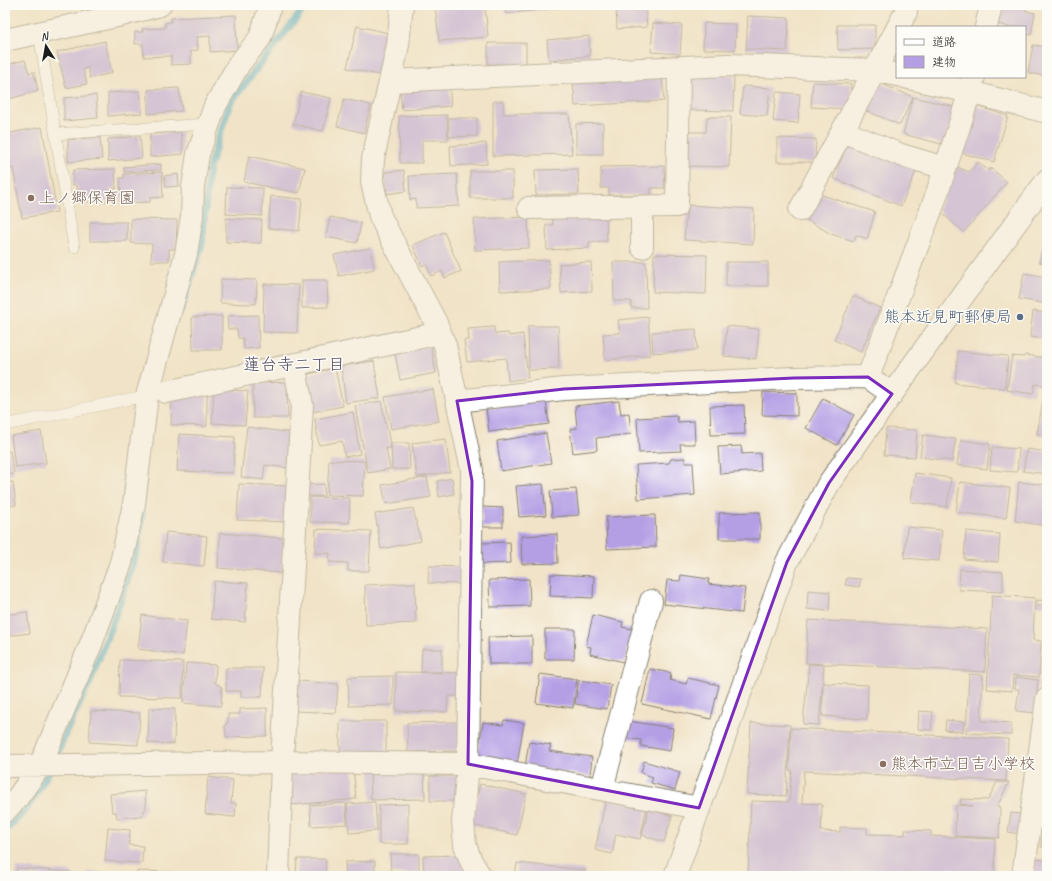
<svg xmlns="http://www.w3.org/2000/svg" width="1052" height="881" font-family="Caveat,'Klee One',sans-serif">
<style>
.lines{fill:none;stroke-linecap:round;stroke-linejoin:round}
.stream{stroke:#4aabc9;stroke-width:7}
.building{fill:#b49fe5}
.service-casing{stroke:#868072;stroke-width:12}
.minor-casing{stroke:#868072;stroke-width:24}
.tertiary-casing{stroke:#868072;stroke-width:24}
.path{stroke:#868072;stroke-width:2.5;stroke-dasharray:1 3;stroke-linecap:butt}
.service{stroke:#fff;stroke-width:11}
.minor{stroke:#fff;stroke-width:22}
.tertiary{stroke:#fff;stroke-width:22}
.marked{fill:none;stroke:#7b2cbf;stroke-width:3;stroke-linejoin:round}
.education-dot{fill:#8d6e63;stroke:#fdfcf7;stroke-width:1.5}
.service-dot{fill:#5c6f8a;stroke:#fdfcf7;stroke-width:1.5}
.labels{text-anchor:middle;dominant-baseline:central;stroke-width:3;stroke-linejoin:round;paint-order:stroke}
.education-label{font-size:16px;fill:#785e54;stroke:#fdfcf7;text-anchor:start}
.service-label{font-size:16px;fill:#4e5e75;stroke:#fdfcf7;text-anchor:end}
.neighbourhood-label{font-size:17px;fill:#514a62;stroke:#fdfcf7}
</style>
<rect width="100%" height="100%" fill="#fdfcf7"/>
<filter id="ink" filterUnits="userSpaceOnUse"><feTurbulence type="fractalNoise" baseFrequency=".025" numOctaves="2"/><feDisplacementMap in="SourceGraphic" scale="8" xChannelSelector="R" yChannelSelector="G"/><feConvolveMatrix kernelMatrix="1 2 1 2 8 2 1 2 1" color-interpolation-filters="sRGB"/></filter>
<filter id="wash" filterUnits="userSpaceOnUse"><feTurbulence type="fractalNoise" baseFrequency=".012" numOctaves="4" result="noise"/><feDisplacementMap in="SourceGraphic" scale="16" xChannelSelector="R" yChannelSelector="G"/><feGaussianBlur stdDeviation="0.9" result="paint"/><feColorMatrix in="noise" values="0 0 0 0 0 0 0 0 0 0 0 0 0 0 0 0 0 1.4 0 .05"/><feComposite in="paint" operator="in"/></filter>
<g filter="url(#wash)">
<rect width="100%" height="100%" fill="#f1e3c7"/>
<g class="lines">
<!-- stream -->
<path class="stream" d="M181,311L202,244L209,168L230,103L302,11L304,5
M5,831L28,807L53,765L67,730L90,682L123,594L137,550L142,515"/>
</g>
<g id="blocks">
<!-- building -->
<path class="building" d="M435,5H485L488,37L439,41Z
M502,5H573V6L506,14Z
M616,5H645L647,27L617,29Z
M998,5H1027L1026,11L1035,13L1031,35L1025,34V27H1006V26L994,23Z
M236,15L237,50L210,52V36L197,37L198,50L191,51V64L171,65V56L144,57L143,44H135V32H143L142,29L165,28V23L171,22V18Z
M748,16L789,18L787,51L746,49Z
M653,23L682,25L680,54L651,52Z
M704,23L736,24L735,50L703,49Z
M837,25H875V49L838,50Z
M357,26L393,34L383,76L347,68Z
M589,36L590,56L549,60L547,40Z
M105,41L112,73L90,78L88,68L83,69L87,84L66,88L57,52Z
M488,43H526V64H488Z
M1033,45L1047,47V76L1028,73Z
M25,60L29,73L34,72L38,91L5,100V65Z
M662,73L664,101L575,106L573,79Z
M690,74L734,75L733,111L689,110Z
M875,81L913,97L900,125L862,109Z
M813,82L851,84L850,109L811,107Z
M449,84L451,106L402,110L400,89Z
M743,86L770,88L767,116L740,114Z
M179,88L182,111L148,114V90Z
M140,91L142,113L108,116V93Z
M301,92L331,98L323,131L293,124Z
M776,92L800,94L798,123L773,121Z
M96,95L98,118L64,121V98Z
M913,97L955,107L945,145L903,134Z
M344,99L371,105L364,133L337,126Z
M493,101H503V114H569L572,154L493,156Z
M976,106L1008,116L994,162L962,153Z
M447,115L448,140H422V163H400L399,116Z
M707,117H731L729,167L688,166L689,132H706Z
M449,118H477V136L449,137Z
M603,123V154H576V124Z
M42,127L57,212L22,218L13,168L5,170V134Z
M181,132L183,154L150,157V134Z
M140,136L142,158L108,161V139Z
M100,137L102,159L68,162V140Z
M777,138L816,139L815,162H777Z
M849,141L917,169L901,206L833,178Z
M486,143L487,164L451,166L450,146Z
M249,156L305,168L299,193L244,182Z
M978,162L989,171L991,168L1007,182L964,232L938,210L957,167L969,172Z
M161,164V170L124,172V167Z
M664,166L665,188H651V195H609V188H601V167Z
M115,169L116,189H110V195H108V201L78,202L77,185H73V170Z
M578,169L579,194L536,195L535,170Z
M404,170L406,191L387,194L385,172Z
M470,171H513V198H470Z
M162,172L163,197L150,198V202L121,203L120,178H124V174Z
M178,174L179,186L166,187L164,176Z
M457,174L459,206L416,208V199L410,200L409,176Z
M227,187L263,188L262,216L226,214Z
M822,195L875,212L867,239L856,235L854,241L831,234L807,220Z
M271,196L302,199L299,231L268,228Z
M687,205L754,209L753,244L684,240Z
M606,215L607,241L589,242V248L547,250L546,225H553L552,218Z
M330,217L361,223L357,243L326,237Z
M528,217L529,248L475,250L474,219Z
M226,218L262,220L261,243L226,242Z
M131,219L177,220L176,249H169V261H151L152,244L131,243Z
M90,222H127V241H90Z
M444,232L461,271L445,278L442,271L431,276L426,264L422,266L413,245Z
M1046,233H1047V264L1039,262Z
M370,248L374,269L339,276L334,255Z
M654,254L707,255L706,294L653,292Z
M549,260L551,289L500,291L499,262Z
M591,262L592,291L561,293L559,264Z
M613,262H646L647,308H631V301H614Z
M726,262H768V286H726Z
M1024,273L1047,277V304L1019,299Z
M221,279L257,280L256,304L220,303Z
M302,280H327L328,307L302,308Z
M264,284L299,285L297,333L263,332Z
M853,296L880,308L861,352L834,340Z
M1033,311L1047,313V339L1030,337Z
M258,315L259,348L244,349L243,338H238L237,329H228L227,316Z
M222,316V350H193L192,317Z
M648,317L651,355L605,360L603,334L620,333L618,320Z
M528,326H558L559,369L529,370Z
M727,326L759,329L756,359L724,356Z
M494,327L495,334L508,333L509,336L523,334L528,378L508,381L506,358L467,362L464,340H469L468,329Z
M696,329L697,350L653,353L652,332Z
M431,346L436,373L400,380L395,353Z
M958,351L1008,356L1005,388L955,383Z
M1025,355L1047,358V386L1035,384L1033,394L1007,390L1012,356L1024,357Z
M374,361L380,398L346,403L341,366Z
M335,368L343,406L312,412L304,375Z
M287,382L288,418H253V383Z
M214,389L248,391L245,425L212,423Z
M433,389L439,421L391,429L385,397Z
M763,392L797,393V416L762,415Z
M172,393L207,394V426L171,425Z
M1044,394H1047V436L1037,434Z
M823,398L854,415L837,445L806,428Z
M381,401L391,448H386L390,469L368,473L355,406Z
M546,401L549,424L489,432L486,408Z
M619,401L621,414L629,413L631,434L596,438L597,450L573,453L570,429L577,428L575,406Z
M744,405L745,434L711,435L710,406Z
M353,412L360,454L345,457L342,441L319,445L315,419Z
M677,416L678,422L694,421L695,444H680L681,451L639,453L637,418Z
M247,427L294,433L289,468L265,465L263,480L241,477Z
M886,428L917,430L915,457L884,455Z
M41,431L46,463L15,467L11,436Z
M546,433L551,463L501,471L497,441Z
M179,434L235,437L233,473L177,471Z
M923,435L956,439L952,461L920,457Z
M446,439L450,472L417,477L412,443Z
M961,440L990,444L987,469L957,465Z
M391,443H409L410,469H392Z
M741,446L742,454L760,453L761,471L720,474L718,447Z
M992,447L1019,449L1017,472L990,470Z
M1027,449L1047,452V474L1023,471Z
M10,451L14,474L6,475L5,477V452Z
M685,458V463H693L695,495L638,499L636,465L669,463L671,459Z
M329,460L365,461L363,496L327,495Z
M915,473L951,478L947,507L911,502Z
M427,477L431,497L386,504L382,485Z
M452,478L454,494L439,497L437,481Z
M13,482L16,505L5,507V483Z
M960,482L1010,488L1006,518L956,512Z
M1019,482L1047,485V526L1015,521Z
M239,484L289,486L288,522L237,520Z
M324,484V496H303V485Z
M543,484L546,515L519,517L516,486Z
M576,489L579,515L552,517L550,491Z
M310,497L350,498L349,523L310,522Z
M482,507L503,508V527H482Z
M413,508L421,541L381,549L375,514Z
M760,512V539H719V513Z
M655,515L656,547L607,549L606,517Z
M907,527L942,530L939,561L904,558Z
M316,529L371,531L369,571H348V563L329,562L330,553H315Z
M966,531L1000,534L998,562L964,559Z
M166,532L207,536L204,566L163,562Z
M220,533L284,538L281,573L218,568Z
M557,534L558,563L522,564L521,536Z
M510,542L511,563L482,564L481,543Z
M429,566L463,567L462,584L428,583Z
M960,569L1003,572V592L959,590Z
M551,574L594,576L593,598L550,596Z
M681,575L709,579L708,584L745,588L742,613L664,604L667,580L680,581Z
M847,578L861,579L859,587L845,585Z
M529,579L530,606L490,607L489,580Z
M214,581L248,583L245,622L211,619Z
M415,583L416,623L366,625L365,585Z
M808,590L830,592L829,611L807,609Z
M992,595L1035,598L1033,640L1041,641L1039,677L1013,675L1012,691L987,689Z
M1037,600L1047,601V606H1037Z
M27,612L30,633L5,636V615Z
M142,615L187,621L183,655L138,649Z
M593,615L623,622L622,627L632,629L624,662L590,654L591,647L586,646Z
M808,620L987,629L985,672L806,663Z
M545,629H575L574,659H545Z
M532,636V664H489L488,637Z
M422,649H442V672H421Z
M120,660L183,662L182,698L119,697Z
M186,663L216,665L215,683L222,687L221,706L183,703Z
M809,664L824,665L819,725L803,724Z
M226,668H263L262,697H241V691H226Z
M650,669L671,673L670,680L686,684L688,678L719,685L711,719L642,704Z
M396,672L465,673V696H448L447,712L396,711Z
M540,674L577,679L573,708L536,703Z
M969,674L983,675L981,721L1011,723V735L966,733Z
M393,676V705L349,706L348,677Z
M1016,677L1038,680L1035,713L1016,711L1019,689H1015Z
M579,680L611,685L607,709L575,704Z
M298,681L338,684L336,713L296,711Z
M823,683L868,685L867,719L822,716Z
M149,708L175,709L174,744L148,743Z
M267,708V736L226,737L225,724L228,723V714H240V709Z
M91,711L140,713L138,745L89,742Z
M919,711L933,712L931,730L918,729Z
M504,720L524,723L517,764L477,758L483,722L503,725Z
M946,720L964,722L963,732L945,730Z
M340,721H386V754H340Z
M628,721L673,728L670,751L641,746V740L625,738Z
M459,722V751L408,752L407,723Z
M751,723L790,725L786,796L747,794Z
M791,728L1008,739L1006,781L804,771L802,803L822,804L821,831L840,832V827L867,828V834L905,835V830L931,831V836L995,839L994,876H748L751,801L789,802L792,770H789Z
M529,742L551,745L549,751L592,757L590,776L525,767Z
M644,761L680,772L675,790L651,783L653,777L641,773Z
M353,766L356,799L292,805L289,773Z
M424,768L425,799L371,800L370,770Z
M430,776H458V801H430Z
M208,777L233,780L231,803H236L235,817L205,814Z
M997,782H1009L997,807H1000L999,838L955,836L956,805L973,806L960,804L961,799L988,800Z
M480,784L526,794L517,835L471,825Z
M145,791L146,808L141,816L117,818L116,812H112L110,794Z
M606,799L647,807L640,839L616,834L612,854L595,850Z
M375,802L377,831L349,833L347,804Z
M346,803L347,824L311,826L310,805Z
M408,804V844H379V805Z
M649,809L672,816L664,842L642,835Z
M1011,813L1021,814L1019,834L1008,832Z
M1043,824H1047V848L1041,847Z
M108,828L130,830L129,845L143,846L142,863L105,861Z
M390,854H419V873L391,874Z
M463,855V876H424L423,856Z
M297,859H326L325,876H296Z
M1036,859L1047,860V876H1034Z
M375,861V876H346L345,862Z
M517,863L585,870L584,876H515Z
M17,868L72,872V876H16Z
M137,871L174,872L176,876H137Z
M87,872L120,873L119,876H87Z"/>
</g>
</g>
<g filter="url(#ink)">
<use href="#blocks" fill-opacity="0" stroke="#868072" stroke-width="1"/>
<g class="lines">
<!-- service casing -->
<g class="service-casing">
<path id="service" d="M39,33L74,247
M55,134L208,124
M5,425L149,395"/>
</g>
<!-- minor casing -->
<g class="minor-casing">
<path id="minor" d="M402,5L398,45L373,159L372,182L380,216L389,234L436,323L445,345L472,470L468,764L463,822L465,845L471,861L480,876
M898,27L906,12
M986,27L991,5
M5,40L117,16L160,5
M905,77L970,92L1047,112
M390,81L727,65L875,70L897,75
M842,131L901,155L945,168
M642,207V247
M529,208L677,206L679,67
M800,210L897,29
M868,377L934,202L958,130L974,77
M166,392L440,333
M457,401L564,389L794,378L868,377L892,394
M5,766L282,762L468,764L699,808
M602,789L651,601
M5,811L18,797L40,766L91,644L121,563L134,504L147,396L186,254L192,216L193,187L198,154L215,106L239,64L260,38L269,10V5
M278,876L282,762L302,405L294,364
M1023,876L1047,699"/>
</g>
<!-- tertiary casing -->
<g class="tertiary-casing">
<path id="tertiary" d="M675,876L787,562L829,483L892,394L1047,180"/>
</g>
<!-- path -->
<path class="path" d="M5,6L11,5"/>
<!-- service -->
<use href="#service" class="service"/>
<!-- minor -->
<use href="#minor" class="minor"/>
<!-- tertiary -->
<use href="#tertiary" class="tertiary"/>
</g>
</g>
<!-- marked area -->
<path d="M0 0H1052V881H0ZM868,377L892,394L829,483L787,562L699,808L468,764L472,481L457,401L564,389L794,378Z" fill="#f1e3c7" fill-opacity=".55" fill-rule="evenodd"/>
<path class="marked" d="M868,377L892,394L829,483L787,562L699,808L468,764L472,481L457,401L564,389L794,378Z"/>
<!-- markers -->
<g class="education-dot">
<circle cx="31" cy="198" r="4"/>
<circle cx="883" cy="764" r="4"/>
</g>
<circle class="service-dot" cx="1020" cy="317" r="4"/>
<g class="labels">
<!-- education labels -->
<g class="education-label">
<text x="39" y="198">上ノ郷保育園</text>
<text x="891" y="764">熊本市立日吉小学校</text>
</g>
<!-- service labels -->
<g class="service-label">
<text x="1012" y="317">熊本近見町郵便局</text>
</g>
<!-- neighbourhood labels -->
<g class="neighbourhood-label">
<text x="294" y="364">蓮台寺二丁目</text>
</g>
</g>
<!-- margin -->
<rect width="1052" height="881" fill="none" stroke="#fdfcf7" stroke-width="20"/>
<!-- legend -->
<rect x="896" y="26" width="130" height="52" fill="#fdfcf7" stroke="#a3a29f"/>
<rect x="904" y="39" width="20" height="6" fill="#ffffff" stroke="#a3a29f"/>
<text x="932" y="46" font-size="12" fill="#1c1c1c">道路</text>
<rect x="904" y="56" width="20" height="12" fill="#b49fe5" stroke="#a3a29f"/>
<text x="932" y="66" font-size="12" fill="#1c1c1c">建物</text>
<!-- north arrow -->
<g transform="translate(46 46) rotate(349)" stroke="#fdfcf7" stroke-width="3" paint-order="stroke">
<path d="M0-3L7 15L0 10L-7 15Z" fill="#1c1c1c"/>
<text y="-6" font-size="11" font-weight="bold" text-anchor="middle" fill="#1c1c1c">N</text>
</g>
</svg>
